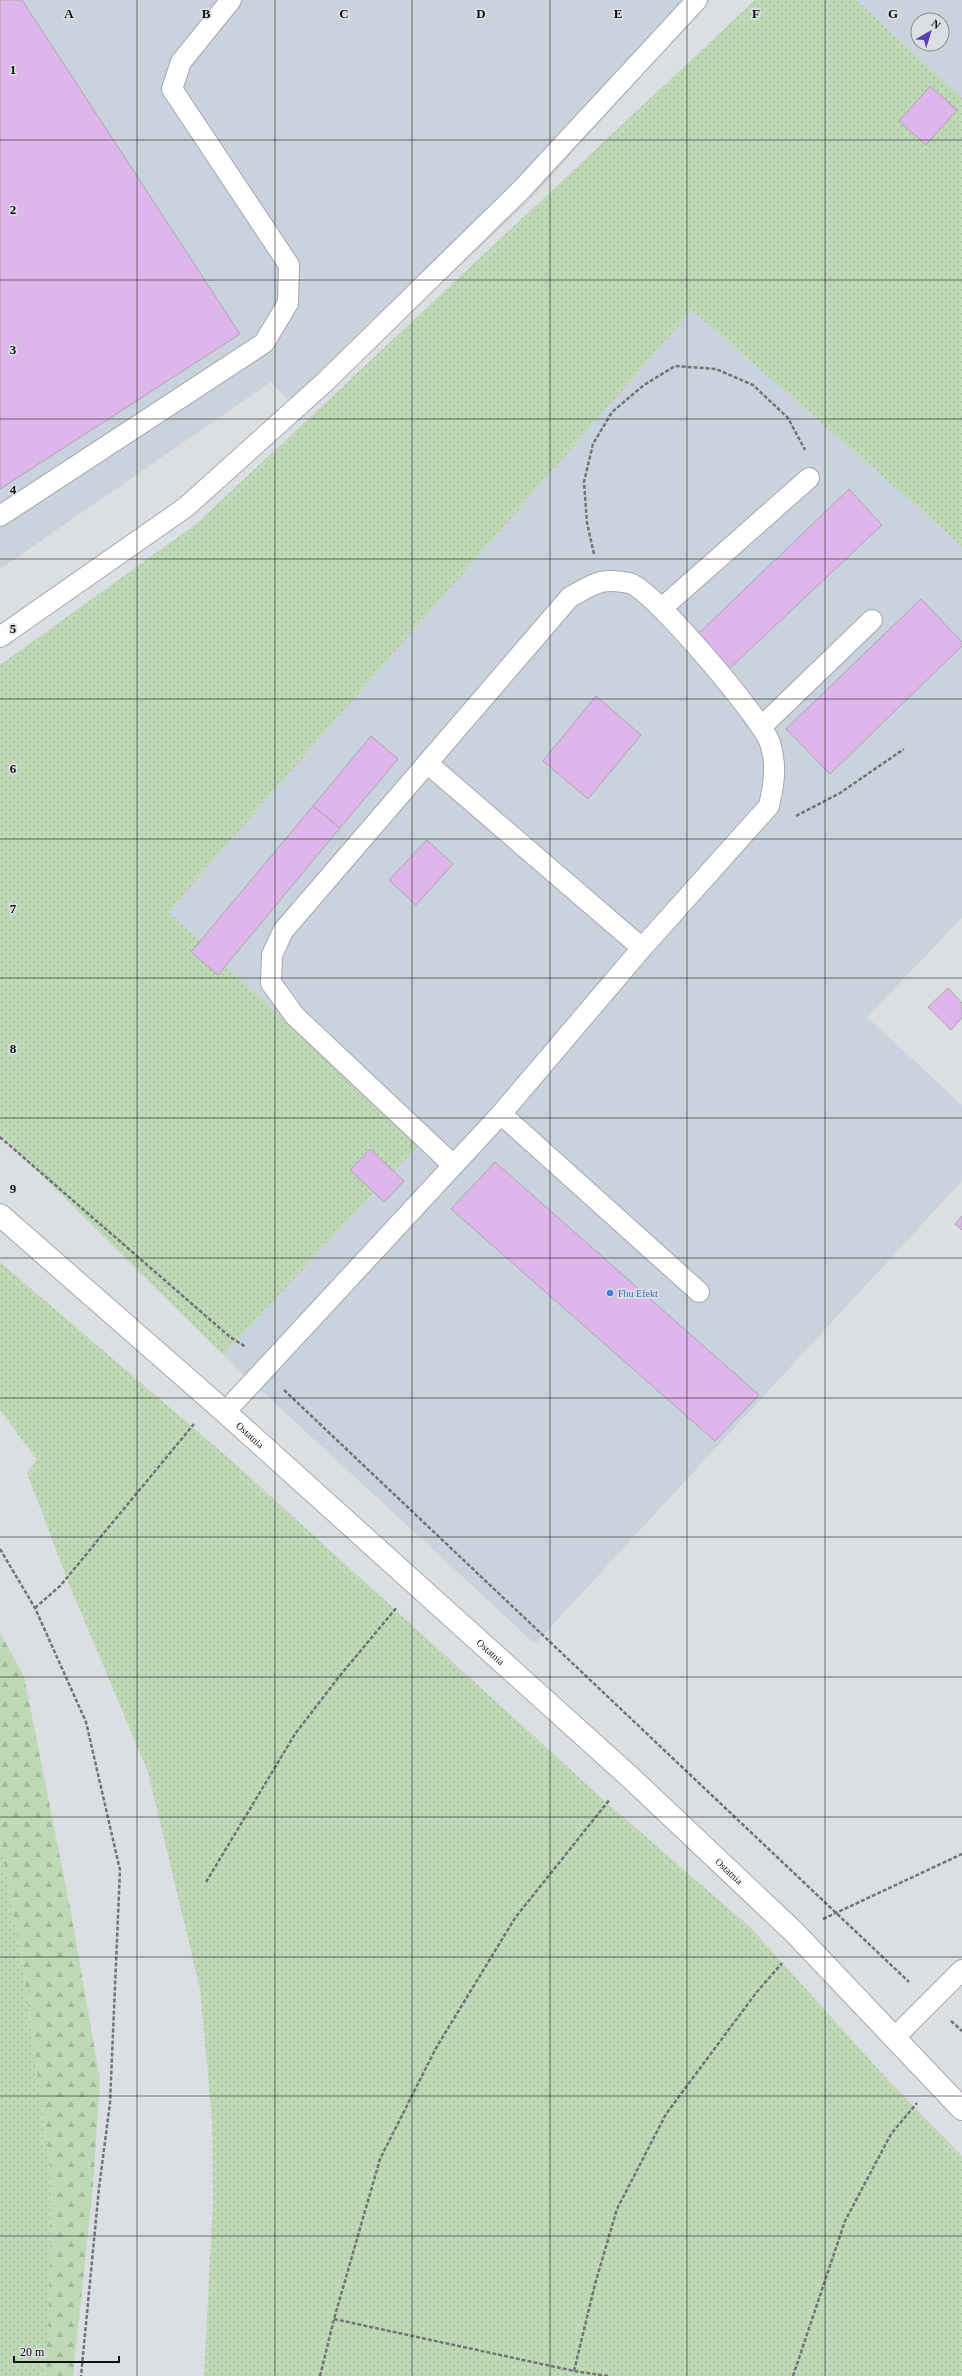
<svg xmlns="http://www.w3.org/2000/svg" width="962" height="2376" font-family="Georgia,serif">
<style>
.built{fill:#cad3dd;fill-rule:evenodd}
.green{fill:url(#green-dots)}
.forest{fill:url(#forest-firs)}
.building{fill:#dfb6ec;stroke:#aaa6ab}
.lines{fill:none;stroke-linecap:round;stroke-linejoin:round}
.lane-casing{stroke:#a3a7ab;stroke-width:22}
.secondary-casing{stroke:#a3a7ab;stroke-width:24}
.path{stroke:#727477;stroke-width:2.5;stroke-dasharray:4 2;stroke-linecap:butt}
.lane{stroke:#fff;stroke-width:20}
.secondary{stroke:#fff;stroke-width:22}
.grid{fill:none;stroke:#101113;stroke-width:1;stroke-opacity:0.55}
.shop-dot{fill:#3f7fe0;stroke:#dbdfe3;stroke-width:1.5}
.labels{text-anchor:middle;dominant-baseline:central;stroke-width:3.5;stroke-linejoin:round;paint-order:stroke}
.shop-label{font-size:10px;fill:#366cbe;stroke:#dbdfe3;text-anchor:start}
.street-label{font-size:10px;fill:#101113;stroke:#dbdfe3}
.grid-label{font-size:13px;text-anchor:middle;font-weight:bold;fill:#101113;stroke:#dbdfe3;stroke-width:3.5;stroke-linejoin:round;paint-order:stroke}
</style>
<defs>
<pattern id="green-dots" width="8" height="8" patternUnits="userSpaceOnUse"><rect width="8" height="8" fill="#bfd9b7"/><path d="M2 2h.1M6 6h.1" fill="none" stroke="#a3b99c" stroke-width="1.8" stroke-linecap="round"/></pattern>
<pattern id="forest-firs" width="22" height="20" patternUnits="userSpaceOnUse"><rect width="22" height="20" fill="#bfd9b7"/><path d="M5 1l3.5 6h-7zM16 11l3.5 6h-7z" fill="#a3b99c"/></pattern>
</defs>
<rect width="100%" height="100%" fill="#dbdfe3"/>
<!-- built -->
<path class="built" d="M0,0H710L528,202L302,415L271,382L0,569Z
M856,0H962V98ZM918,20H942V44H918Z
M692,310L962,546V918L867,1017L962,1105V1181L535,1644L223,1355L418,1145L167,912Z"/>
<!-- green -->
<path class="green" d="M755,0H856L962,98V546L692,310L168,912L418,1145L223,1355L0,1134V665L196,524Z
M0,1262L231,1460L606,1802L751,1928L887,2079L962,2156V2376H204L213,2202L212,2120L200,1989L148,1772L69,1584L27,1473L37,1460L0,1410Z
M0,1840L24,1974L52,2181L48,2336L44,2376H0Z"/>
<!-- forest -->
<path class="forest" d="M0,1633L24,1676L70,1907L100,2080L93,2186L73,2376H44L48,2336L52,2181L24,1974L0,1840Z"/>
<!-- building -->
<path class="building" d="M0,0H22L240,334L0,489Z
M930,86L957,110L926,145L899,121Z
M849,489L882,525L728,670L696,636Z
M921,599L962,642V646L830,774L786,729Z
M596,696L641,735L588,799L543,761Z
M371,736L398,759L340,828L313,806Z
M313,806L340,828L218,975L191,952Z
M427,840L453,864L416,905L389,880Z
M948,988L962,1003V1018L951,1030L928,1007Z
M370,1149L404,1181L384,1202L350,1170Z
M495,1162L759,1395L715,1441L451,1209Z
M962,1216V1230L955,1224Z"/>
<g class="lines">
<!-- lane casing -->
<g class="lane-casing">
<path id="lane" d="M0,516L264,343L288,303L289,265L172,89L181,62L231,0
M662,608L809,478
M0,637L186,507L326,381L522,189L697,0
M761,727L872,620
M427,763L642,948
M501,1114L699,1292
M225,1412L501,1114L642,948L769,806C774,784 777,765 770,743C762,719 652,588 629,583C601,577 594,584 570,597L283,931L272,955L271,983L295,1016L453,1165
M894,2038L962,1970"/>
</g>
<!-- secondary casing -->
<g class="secondary-casing">
<g id="secondary">
<path id="s1" d="M0,1215L225,1412L631,1778L794,1932L962,2109"/>
</g>
</g>
<!-- path -->
<path class="path" d="M594,554L587,523L584,482L593,444L612,412L644,385L675,366L716,369L753,385L788,418L805,450
M796,816L840,793L904,749
M0,1137L230,1337L246,1347
M284,1390L909,1982
M0,1549L35,1608L86,1722L120,1870L110,2103L99,2188L81,2376
M35,1608L60,1586L194,1424
M206,1882L295,1734L338,1678L397,1607
M823,1919L962,1854
M951,2021L962,2031
M334,2319L574,2371L608,2376
M574,2371L595,2284L617,2209L666,2114L756,1993L782,1963
M320,2376L334,2319L380,2159L436,2048L515,1918L610,1799
M793,2376L845,2221L891,2134L917,2103"/>
<!-- lane -->
<use href="#lane" class="lane"/>
<!-- secondary -->
<use href="#secondary" class="secondary"/>
</g>
<!-- grid -->
<path class="grid" d="M137,0V2376M275,0V2376M412,0V2376M550,0V2376M687,0V2376M825,0V2376M0,140H962M0,280H962M0,419H962M0,559H962M0,699H962M0,839H962M0,978H962M0,1118H962M0,1258H962M0,1398H962M0,1537H962M0,1677H962M0,1817H962M0,1957H962M0,2096H962M0,2236H962"/>
<!-- markers -->
<circle class="shop-dot" cx="610" cy="1293" r="4"/>
<g class="labels">
<!-- shop labels -->
<g class="shop-label">
<text x="618" y="1293">Fhu Efekt</text>
</g>
<!-- street labels -->
<g class="street-label">
<text stroke="none"><textPath href="#s1" startOffset="333">Ostatnia</textPath></text>
<text stroke="none"><textPath href="#s1" startOffset="657">Ostatnia</textPath></text>
<text stroke="none"><textPath href="#s1" startOffset="981">Ostatnia</textPath></text>
</g>
</g>
<g class="grid-label">
<text x="69" y="18">A</text>
<text x="206" y="18">B</text>
<text x="344" y="18">C</text>
<text x="481" y="18">D</text>
<text x="618" y="18">E</text>
<text x="756" y="18">F</text>
<text x="893" y="18">G</text>
<text x="13" y="74">1</text>
<text x="13" y="214">2</text>
<text x="13" y="354">3</text>
<text x="13" y="494">4</text>
<text x="13" y="633">5</text>
<text x="13" y="773">6</text>
<text x="13" y="913">7</text>
<text x="13" y="1053">8</text>
<text x="13" y="1193">9</text>
</g>
<!-- north arrow -->
<g transform="translate(930 32) rotate(38)"><circle r="19" fill="#dbdfe3" stroke="#8a8d90"/>
<path d="M0-3L7 15L0 10L-7 15Z" fill="#5a3fb7"/>
<text y="-6" font-size="11" font-weight="bold" text-anchor="middle" fill="#101113">N</text>
</g>
<!-- scale -->
<path d="M14 2356v6h105v-6" fill="none" stroke="#101113" stroke-width="2"/>
<text x="20" y="2356" font-size="12" fill="#101113" stroke="#dbdfe3" stroke-width="3" paint-order="stroke">20 m</text>
</svg>
